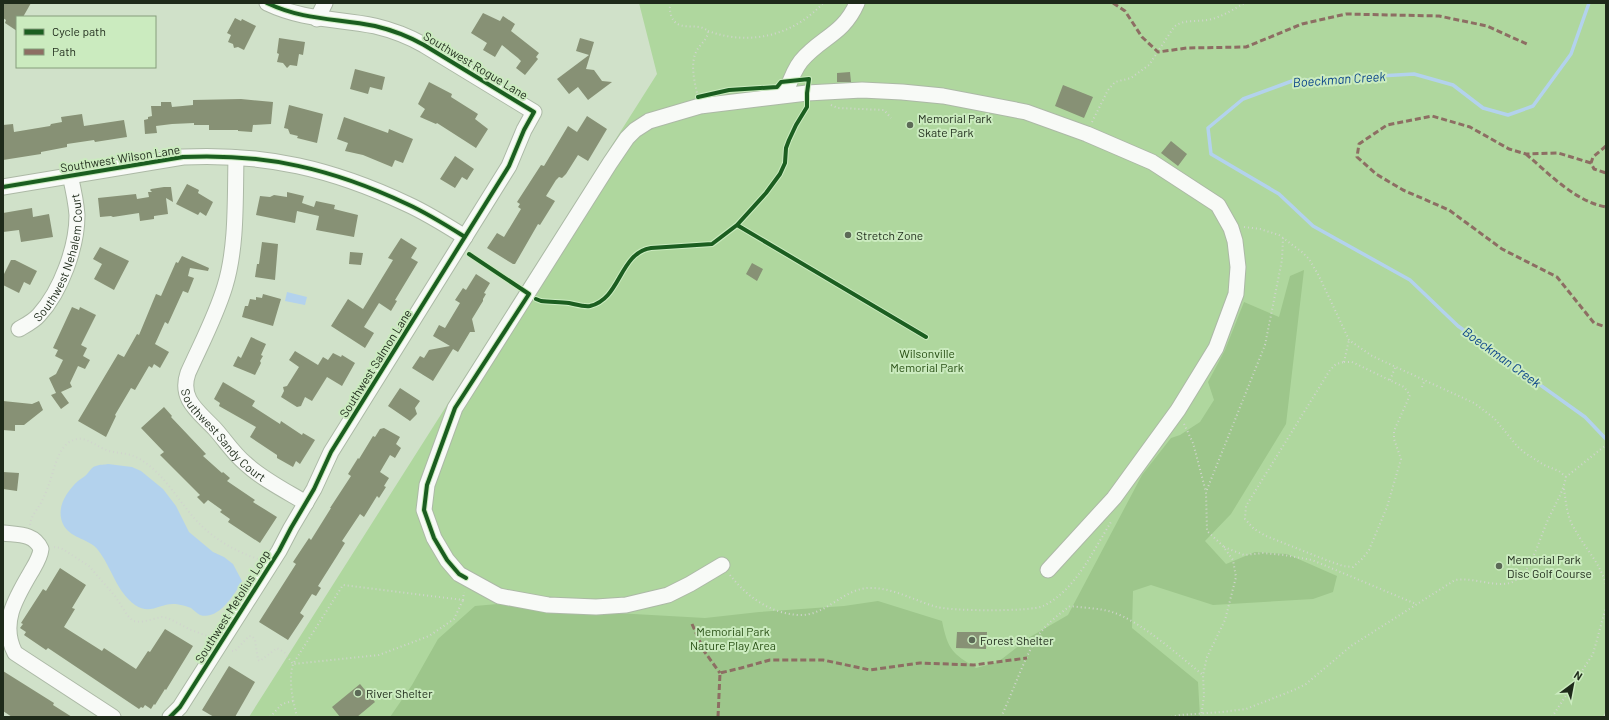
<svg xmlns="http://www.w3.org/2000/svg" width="1609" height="720" font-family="Barlow,sans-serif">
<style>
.green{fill:#afd79e}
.forest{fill:#9dc68b}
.water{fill:#b3d2ed}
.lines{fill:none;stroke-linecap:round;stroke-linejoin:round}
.stream{stroke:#b3d2ed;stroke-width:3.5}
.building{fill:#879175}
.minor-casing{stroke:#acb9a6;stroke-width:17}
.path{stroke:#d0d5cd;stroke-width:2;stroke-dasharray:1 3;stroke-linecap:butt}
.minor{stroke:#f8faf7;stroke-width:15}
.quiet{stroke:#8d6e63;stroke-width:3;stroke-dasharray:6 3;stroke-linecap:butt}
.cycleway-casing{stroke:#cbebbf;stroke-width:6}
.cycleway{stroke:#1b5e20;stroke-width:4}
.poi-dot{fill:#5c6a57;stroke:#cbebbf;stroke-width:1.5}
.labels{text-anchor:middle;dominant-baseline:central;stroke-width:4;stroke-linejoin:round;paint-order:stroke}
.street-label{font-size:12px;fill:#1e2a1a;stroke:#cbebbf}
.poi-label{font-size:12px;fill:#1e2a1a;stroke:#cbebbf;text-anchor:start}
.park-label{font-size:12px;fill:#284f14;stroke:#cbebbf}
.water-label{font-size:13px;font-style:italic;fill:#0a448a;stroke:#cbebbf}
</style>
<rect width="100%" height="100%" fill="#d0e1c9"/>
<!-- green -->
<path class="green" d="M639,3H1606V711L1603,717H249L657,74Z"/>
<!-- forest -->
<path class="forest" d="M1304,270L1286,424L1231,514L1205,541L1226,564L1255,552L1287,554L1337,576L1333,592L1313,599L1213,605L1151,585L1133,591L1132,628L1198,682L1200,717H390L412,685L438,639L475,606L509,603L580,611L705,618L759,612L844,606L878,601L942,621C948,650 952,653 976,668L998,662L1030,637L1068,615L1142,475L1171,438L1180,435L1200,422L1214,400L1208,382L1225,350L1244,302L1279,317L1290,276Z"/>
<!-- water -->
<path class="water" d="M287,292L307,297L305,305L285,301Z
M108,464L132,467L141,471L163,489L176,506L189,532L213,552L224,557L233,564L242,581C235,594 218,621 200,615C196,613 194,610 191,608C186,606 178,604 173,604C159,604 150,615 135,605C116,591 112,568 98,550C90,539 72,539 64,526C55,510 65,493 78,481C80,479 83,478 85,476C89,473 91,467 96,466C100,464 105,465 108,464Z"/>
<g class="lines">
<!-- stream -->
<path class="stream" d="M1589,3L1571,54L1533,106L1508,115L1483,108L1453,85L1414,74L1292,81L1243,99L1208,128L1211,154L1279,194L1313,226L1410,280L1458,326L1585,417L1606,439"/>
</g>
<!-- building -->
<path class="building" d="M3,3H31L23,17H17V31L5,23L6,20L3,18Z
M483,13L500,21L503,16L515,24L511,31L539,53L536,57L538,59L525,75L516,68L521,61L518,58L502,45L495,57L483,50L487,43L471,33Z
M235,18L241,21L242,19L256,26L244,50L238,47L234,48L233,44L228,42L231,35L227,33Z
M279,38L305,42L303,55L299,54L297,66L290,65L287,68L283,63L277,62L279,54L277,53Z
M580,38L594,42L586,69L594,70L602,81L612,82L588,100L578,87L569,94L557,79L589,55L576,51Z
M355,69L385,77L382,90L370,87L368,94L350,89Z
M850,72L851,82H837V73Z
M429,82L452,94L451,97L478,114L475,119L488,129L476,148L437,123L436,124L420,117L425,109L418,104Z
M1063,85L1093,97L1084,118L1055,106Z
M241,99L273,102L271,124L253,125L252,132L238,131V130H209V125H194V123L172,124L156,126L157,133L145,134L144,120L148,119V117L152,116L151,106H161V102H171L172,107L193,105V100Z
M289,105L323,114L317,143L297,138L298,136L290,134L288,129L284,128Z
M82,114L84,126L124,120L127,137L95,142L94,140L67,144V147L41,152V154L3,160V125L13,124L14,132L50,126L51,124L62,122L61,117Z
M587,116L607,129L588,161L578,155L566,174L562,178L559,177L556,180L546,196L555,201L540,225L538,224L515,264H513L487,248L497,233L504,237L521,209L518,207L520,204L517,202L541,165L544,166L568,126L577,132Z
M344,117L388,133L389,129L413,139L403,163L395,160L392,167L363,155L345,151L348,143L337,139Z
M1171,141L1187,154L1178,166L1161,153Z
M455,156L474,169L467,180L462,177L455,188L440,179Z
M187,184L199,190L198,193L213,202L206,216L200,212L198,215L176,204Z
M164,187H171L173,202L166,198L168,214L154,216V219L140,221L139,213L113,217L111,216L100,217L98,198L136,194L137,199L149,197L148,192H152L150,190L151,189Z
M287,192L304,196L302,203L314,207L316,201L335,205L334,209L358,215L354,237L316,230L319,216L297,211L295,223L256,215L260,196L270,197L274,195L287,197Z
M32,208L33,217L49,214L53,237L21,242L19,230L3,232V213Z
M401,238L417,248L411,258L418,262L395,300L397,301L391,311L379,303L364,327L374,333L365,348L331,326L348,299L363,309L393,260L388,258Z
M262,242L278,244L275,280L255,277L257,264H259Z
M100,247L129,261L114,290L94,279L102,264L93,259Z
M350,252L363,253L361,265L349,264Z
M182,256L209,268L208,271L190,268L188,276L194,278L188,293L183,291L168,324L165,322L155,344L169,352L160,368L154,364L152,368L149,366L135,390L131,388L115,415L116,416L106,437L78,421L118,354L124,357L137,334L139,335L156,294L161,296L176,262L178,263Z
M11,260H15L37,271L30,285L24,282L19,293L3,285V276Z
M752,263L763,269L757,281L746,274Z
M476,274L490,283L484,293L486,294L483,299V301L472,319L475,332H470L458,352L453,349L433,381L412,368L420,356L424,358L429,350L450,346L433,336L439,325L445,328L460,303L455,300L463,288L466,290Z
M263,294L281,299L273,326L242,317L245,306H248L250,299L256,300V297L262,298Z
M72,307L79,310L80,307L96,315L81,345L87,348L83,356L90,360L85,369L78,366L70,383L72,387L61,392L69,403L61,409L51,395L56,393L49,378L56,374L63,360L55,356L58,350L53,348Z
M251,337L266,344L261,355L263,356L260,361L261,363L255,375L233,366L238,356L241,358Z
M295,351L318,365L323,357L328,360L333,353L341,357L342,355L355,363L342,386L327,377L312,401L305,397L301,406L297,407L281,397L284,391L283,387L287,386L299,367L289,360Z
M223,382L255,401L252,406L280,424L281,421L302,435L303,433L315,440L300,464L296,461L293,467L277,458V455L250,437L256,427L219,406L220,403L214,399Z
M400,388L420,401L415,408L417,414L410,421L388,406Z
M3,401L32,404L39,401L43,410L24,425H15V431L3,430Z
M164,407L172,416L171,417L206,454L203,456L222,473L223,472L230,478L227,481L255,500L253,502L277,517L260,543L228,522L230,519L220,512L222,510L208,500L204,504L197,497L200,495L160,455L164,452L141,428Z
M384,428L400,437L396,444L401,448L395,458L390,455L380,472L389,478L384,486L386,487L379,498L377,496L364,517L360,514L342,541L345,543L337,556L318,586L321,588L316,596L312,594L300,613L304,616L288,640L259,622L296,564L293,562L309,538L311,540L331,508H330L351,476L348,474L358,458L359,459L373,436L375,437L380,429Z
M3,472L19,473L17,491L3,489Z
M60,568L86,585L72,608L75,609L64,627L102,651L104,648L136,669L148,651L150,652L165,629L193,646L166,690L165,689L155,705L154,704L151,709L145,705L143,708L141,707L139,709L48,648L46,650L24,635L26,632L20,628L23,624L21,623L43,589L46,591Z
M957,632H987L986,649L956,648Z
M229,666L255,682L235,717H214L202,710Z
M3,671L54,703L53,705L72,717H12L3,711Z
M360,684L375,702L357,717H340L332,707Z"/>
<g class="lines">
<!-- minor casing -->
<g class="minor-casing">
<g id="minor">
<path d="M317,19L325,3"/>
<path d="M785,95C789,84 793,71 801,61C821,37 843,35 857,3"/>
<path id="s1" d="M236,158C235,198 237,247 225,286C216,316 201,344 188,373C179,399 198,411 215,429C225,440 233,453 245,463C262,479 286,491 306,503"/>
<path d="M3,187L183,157C265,153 333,169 407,204C427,213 446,225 465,237"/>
<path id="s2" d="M19,329C26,325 34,321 39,315C61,291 77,247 77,215C76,201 73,188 70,175"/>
<path d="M3,533C18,535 34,533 41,549C40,558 35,565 31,572C15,599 0,624 15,653L113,717"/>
<path d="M722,565L690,584L668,595L626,605L596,607L548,605L499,596L459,574L447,560L434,538L424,510L427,485L455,408L610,163L627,138L635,130L649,121L700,106L807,93L862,90L902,92L943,96L1026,112L1087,134L1152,162L1218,205L1231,228L1235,241L1238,267L1236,294L1216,348L1178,410L1114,498L1048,570"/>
<path d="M170,717L180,707L279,551L291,528L314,489L331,452L509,166L524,130L534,112L424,45C408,36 392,30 375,26C337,18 305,21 267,3"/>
</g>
</g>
<!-- path -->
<path class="path" d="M671,3C669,7 670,11 671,15C677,34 697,21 708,31C708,39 701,43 697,50C690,63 694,79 697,93
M708,31C749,46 793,36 823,3
M831,105L838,108L884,110L891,118
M1092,122L1108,90L1115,82L1131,78L1149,65L1174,27C1183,19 1196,22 1207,20C1221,18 1233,9 1245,3
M1244,227L1260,229L1279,235L1302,252L1309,259L1319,276L1349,340L1372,356L1474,403L1494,418L1517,446L1525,453L1544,465L1559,471L1566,477
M1344,362H1352L1404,387L1410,395L1394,431V439L1401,459L1387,507L1369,550L1363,558L1353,567L1343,566L1326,560L1266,536L1254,529L1245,519L1246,506L1330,370L1336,364Z
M1344,362L1349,340
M1390,380L1395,368
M1422,387L1424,382
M1184,424L1193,443L1206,492
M1564,489C1566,502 1567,517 1574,528C1584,547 1601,564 1606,585
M30,525C31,515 38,509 42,501C45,495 47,489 49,484C54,471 57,451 68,443C82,433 91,443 104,449C114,454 126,452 136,457C167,473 180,507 205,529C219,542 240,553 258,559
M54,547L61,548L89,566L115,596L128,616L133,621L141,622L162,617L168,618L191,630L210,637
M1224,547L1244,555L1263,553L1284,555L1312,560L1416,604
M730,575C747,597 770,613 798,615C826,617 844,587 871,588C894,588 915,601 937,607C952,611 1030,612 1043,606C1075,591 1093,551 1111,522
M232,651H235L249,636H252L255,640L258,660L260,661L277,648L285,653L293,664L379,655L429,636L454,619L463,600
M270,717L282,704L293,701
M297,717C293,700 288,681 293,664L343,585L463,600L464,592
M1001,717C1013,692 1025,655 1040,633C1048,623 1059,614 1070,606C1084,608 1099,608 1112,612C1142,622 1178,655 1203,675
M1171,717L1180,715L1222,712L1246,709L1294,690L1306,684L1351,646L1455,580C1474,577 1492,587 1510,583C1517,581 1524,573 1528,567C1536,553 1541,536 1547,522C1554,506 1563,493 1566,477L1606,445
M1201,717L1204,696L1203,675L1207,657L1225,620L1236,577L1233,560L1223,546L1207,531L1206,492L1265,345L1282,260L1283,238
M1552,717L1593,654L1606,607"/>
<!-- minor -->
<use href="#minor" class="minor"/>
<!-- quiet -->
<path class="quiet" d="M1113,3L1125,11L1142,37L1158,52L1187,48L1246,47L1302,24L1346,14L1439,16L1487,26L1529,45
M1606,146L1593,157L1591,163L1594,169L1606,173
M1526,154C1548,173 1576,202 1606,207
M1591,163L1558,153L1526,154L1509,149L1470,127L1432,116L1387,125L1359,144L1357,157L1376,174L1403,190L1449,210L1502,249L1557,277L1594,323L1606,327
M692,624L704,651L720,673
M718,717L720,673L741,668L770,660H823L870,670L920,663L974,665L1027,658"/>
<!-- cycleway casing -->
<g class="cycleway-casing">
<path id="cycleway" d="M3,187L183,157C265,153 333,169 407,204C427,213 446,225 465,237
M737,225L926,337
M536,299L541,301C550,302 559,302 569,303C575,304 583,307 590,306C621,299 619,253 651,248L712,244L737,225L766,193L780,174L785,163L786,148L789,140L796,125L807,107V93L809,79L781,82L777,87L729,90L698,97
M466,578L459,574L447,560L434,538L424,510L427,485L455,408L529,294L469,254
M170,717L180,707L279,551L291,528L314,489L331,452L509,166L524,130L534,112L424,45C408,36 392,30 375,26C337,18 305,21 267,3"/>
</g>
<!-- cycleway -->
<use href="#cycleway" class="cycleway"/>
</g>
<!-- markers -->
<g class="poi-dot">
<circle cx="910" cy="125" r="4"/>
<circle cx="848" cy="235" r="4"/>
<circle cx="1499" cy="566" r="4"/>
<circle cx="972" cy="640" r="4"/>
<circle cx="358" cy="693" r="4"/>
</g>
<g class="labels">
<!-- street labels -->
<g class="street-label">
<text transform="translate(476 65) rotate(31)">Southwest Rogue Lane</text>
<text transform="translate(120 158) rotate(-9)">Southwest Wilson Lane</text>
<text stroke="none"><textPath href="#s2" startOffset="87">Southwest Nehalem Court</textPath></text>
<text transform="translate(375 363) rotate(-58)">Southwest Salmon Lane</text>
<text stroke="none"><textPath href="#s1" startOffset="300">Southwest Sandy Court</textPath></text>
<text transform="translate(232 606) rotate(-58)">Southwest Metolius Loop</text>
</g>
<!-- poi labels -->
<g class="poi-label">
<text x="918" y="118">Memorial Park<tspan x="918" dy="14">Skate Park</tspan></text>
<text x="856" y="235">Stretch Zone</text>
<text x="1507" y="559">Memorial Park<tspan x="1507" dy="14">Disc Golf Course</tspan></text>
<text x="980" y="640">Forest Shelter</text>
<text x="366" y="693">River Shelter</text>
</g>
<!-- park labels -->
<g class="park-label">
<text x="927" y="353">Wilsonville<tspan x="927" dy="14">Memorial Park</tspan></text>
<text x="733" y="631">Memorial Park<tspan x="733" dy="14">Nature Play Area</tspan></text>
</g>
<!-- water labels -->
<g class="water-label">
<text transform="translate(1339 79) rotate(-4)">Boeckman Creek</text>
<text transform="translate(1502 357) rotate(36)">Boeckman Creek</text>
</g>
</g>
<!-- border -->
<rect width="1609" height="720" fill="none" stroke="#1e2a1a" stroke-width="8"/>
<!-- legend -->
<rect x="16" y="16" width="140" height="52" fill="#cbebbf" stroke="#869e7d"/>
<rect x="24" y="29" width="20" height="6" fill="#1b5e20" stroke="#869e7d"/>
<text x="52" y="36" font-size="12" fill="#1e2a1a">Cycle path</text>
<rect x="24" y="49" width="20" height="6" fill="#8d6e63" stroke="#869e7d"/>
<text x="52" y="56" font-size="12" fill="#1e2a1a">Path</text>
<!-- north arrow -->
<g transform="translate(1573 684) rotate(32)" stroke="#cbebbf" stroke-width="3" paint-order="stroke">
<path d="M0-3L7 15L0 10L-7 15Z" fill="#1e2a1a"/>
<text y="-6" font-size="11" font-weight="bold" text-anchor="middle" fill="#1e2a1a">N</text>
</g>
</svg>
